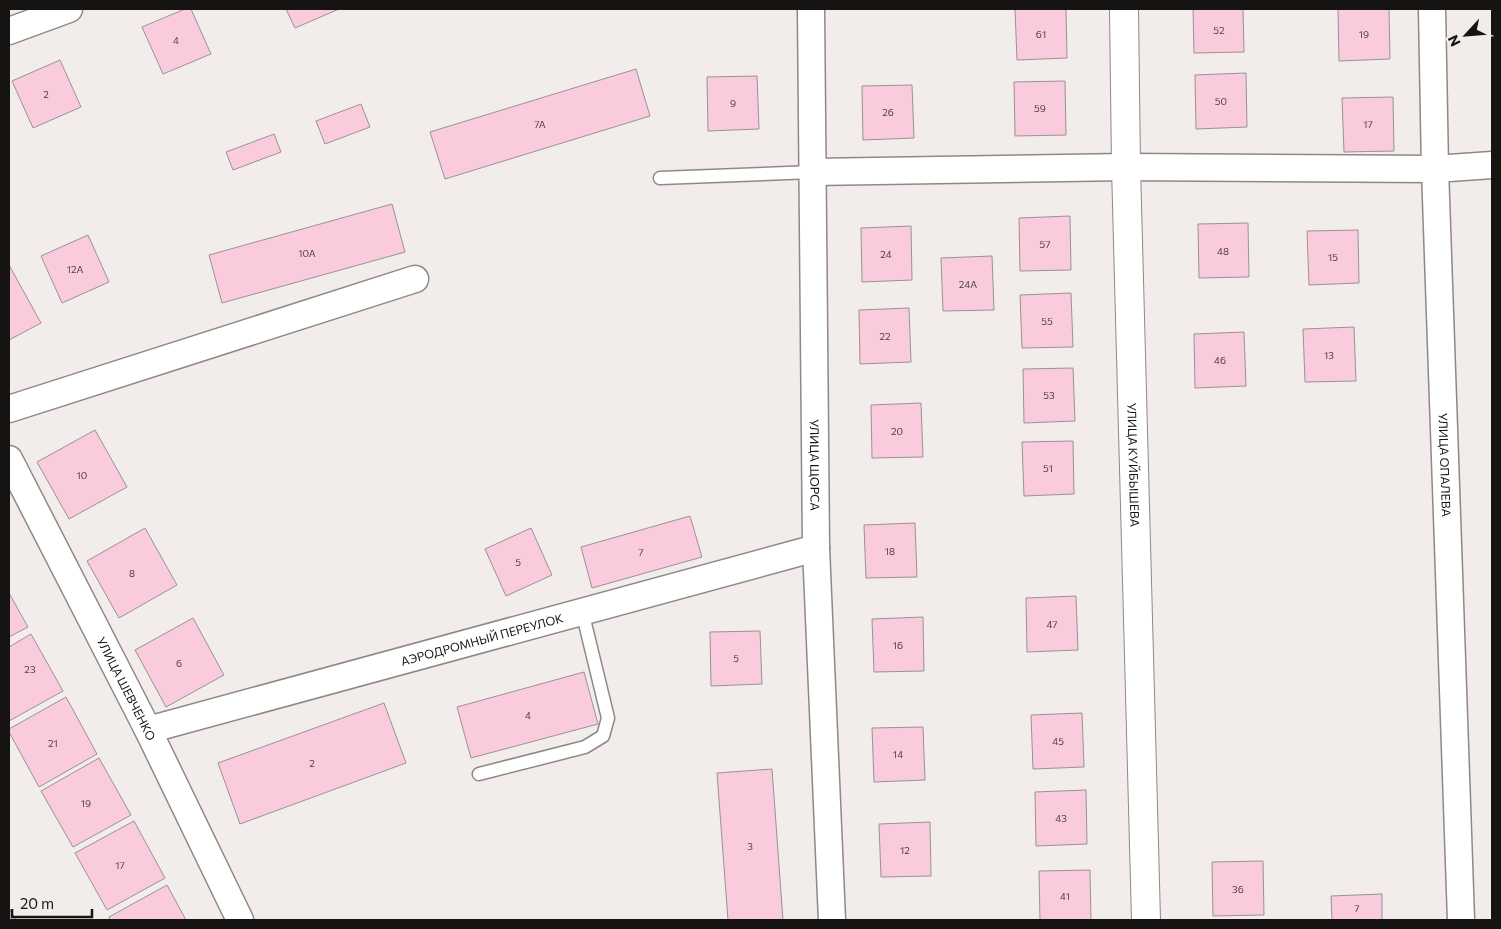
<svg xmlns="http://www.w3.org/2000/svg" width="1501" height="929" font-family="Commissioner,sans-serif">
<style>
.building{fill:#facadd;stroke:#989395}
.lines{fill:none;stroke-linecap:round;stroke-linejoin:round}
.service-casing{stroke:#8e8987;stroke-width:15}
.minor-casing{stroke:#8e8987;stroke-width:29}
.tertiary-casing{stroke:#8e8987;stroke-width:30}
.service{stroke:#fff;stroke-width:12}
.minor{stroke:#fff;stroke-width:26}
.tertiary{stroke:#fff;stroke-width:28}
.labels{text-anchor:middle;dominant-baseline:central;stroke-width:5;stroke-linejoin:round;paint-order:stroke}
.number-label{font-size:10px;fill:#4e4246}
.street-label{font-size:12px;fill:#151413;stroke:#f2ecea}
</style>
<rect width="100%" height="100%" fill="#f2ecea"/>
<!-- building -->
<path class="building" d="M185,9H191L211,54L163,74L142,27Z
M286,9H339L295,28Z
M1015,9H1066L1067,58L1017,60Z
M1193,9H1243L1244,52L1194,53Z
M1338,9H1389L1390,59L1339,61Z
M60,60L81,107L33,128L12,81Z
M636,69L650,116L445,179L430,132Z
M1246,73L1247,127L1196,129L1195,75Z
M757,76L759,129L708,131L707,77Z
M1065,81L1066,135L1015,136L1014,82Z
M912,85L914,138L863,140L862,86Z
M1393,97L1394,151L1344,152L1342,98Z
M361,104L370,127L325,144L316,121Z
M274,134L281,152L233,170L226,152Z
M392,204L405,252L222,303L209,255Z
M1070,216L1071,270L1020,271L1019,218Z
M1248,223L1249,277L1199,278L1198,224Z
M911,226L912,280L862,282L861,228Z
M1358,230L1359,283L1309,285L1307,231Z
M88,235L109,282L62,303L41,256Z
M992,256L994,310L943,311L941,258Z
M9,265L41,323L9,340Z
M1071,293L1073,347L1022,348L1020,295Z
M909,308L911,362L860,364L859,310Z
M1354,327L1356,381L1305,382L1303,329Z
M1244,332L1246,386L1195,388L1194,334Z
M1073,368L1075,421L1024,423L1023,369Z
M921,403L923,457L872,458L871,405Z
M95,430L127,487L69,519L37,462Z
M1073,441L1074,494L1024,496L1022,442Z
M690,516L702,557L592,588L581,547Z
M915,523L917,577L866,578L864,525Z
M145,528L177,585L119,618L87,561Z
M531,528L552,575L506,596L485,549Z
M9,593L28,627L9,637Z
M1076,596L1078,650L1027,652L1026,598Z
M923,617L924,671L874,672L872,619Z
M193,618L224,675L166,707L135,650Z
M760,631L762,684L711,686L710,632Z
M31,634L63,691L9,721V647Z
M584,672L598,724L471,758L457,707Z
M66,697L97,754L39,787L9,732V729Z
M384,703L406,763L240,824L218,763Z
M1082,713L1084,767L1033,769L1031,715Z
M923,727L925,780L874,782L872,728Z
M99,758L131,815L73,847L41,791Z
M772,769L783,920H728L717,773Z
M1086,790L1087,844L1036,846L1035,792Z
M134,821L165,878L107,910L75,853Z
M930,822L931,876L881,877L879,824Z
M1263,861L1264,915L1213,916L1212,862Z
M1090,870L1091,920H1040L1039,871Z
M167,885L186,920H110L109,917Z
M1382,894V920H1332L1331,896Z
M9,908L16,920H9Z"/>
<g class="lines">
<!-- service casing -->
<g class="service-casing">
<path id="service" d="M660,178L813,172
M479,774L585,747L603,736L608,718L582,611"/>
</g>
<!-- minor casing -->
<g class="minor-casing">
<g id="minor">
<path id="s1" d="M811,9L816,548L832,920"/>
<path id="s2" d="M1432,9L1435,169L1461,920"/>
<path d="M9,31L69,9"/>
<path d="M813,172L1126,167L1435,169L1492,165"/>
<path d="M9,409L415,279"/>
<path id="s3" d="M9,459L148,730L240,920"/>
<path id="s4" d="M148,730L816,548"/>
</g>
</g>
<!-- tertiary casing -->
<g class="tertiary-casing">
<g id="tertiary">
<path id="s5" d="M1124,9L1126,167L1146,920"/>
</g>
</g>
<!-- service -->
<use href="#service" class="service"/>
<!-- minor -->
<use href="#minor" class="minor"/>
<!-- tertiary -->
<use href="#tertiary" class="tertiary"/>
</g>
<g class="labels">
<!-- number labels -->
<g class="number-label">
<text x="1219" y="30">52</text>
<text x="1041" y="34">61</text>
<text x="1364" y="34">19</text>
<text x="176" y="40">4</text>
<text x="46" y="94">2</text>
<text x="1221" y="101">50</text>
<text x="733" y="103">9</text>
<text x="1040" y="108">59</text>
<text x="888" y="112">26</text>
<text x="540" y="124">7А</text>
<text x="1368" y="124">17</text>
<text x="1045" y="244">57</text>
<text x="1223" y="251">48</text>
<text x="307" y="253">10А</text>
<text x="886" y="254">24</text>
<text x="1333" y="257">15</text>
<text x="75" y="269">12А</text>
<text x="968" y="284">24А</text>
<text x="1047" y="321">55</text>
<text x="885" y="336">22</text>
<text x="1329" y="355">13</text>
<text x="1220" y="360">46</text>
<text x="1049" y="395">53</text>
<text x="897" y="431">20</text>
<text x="1048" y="468">51</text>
<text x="82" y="475">10</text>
<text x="890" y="551">18</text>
<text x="641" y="552">7</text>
<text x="518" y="562">5</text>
<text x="132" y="573">8</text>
<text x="1052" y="624">47</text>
<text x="898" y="645">16</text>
<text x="736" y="658">5</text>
<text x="179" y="663">6</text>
<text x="30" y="669">23</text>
<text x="528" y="715">4</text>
<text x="1058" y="741">45</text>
<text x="53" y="743">21</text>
<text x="898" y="754">14</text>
<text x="312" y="763">2</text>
<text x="86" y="803">19</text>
<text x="1061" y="818">43</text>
<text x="750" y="846">3</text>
<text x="905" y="850">12</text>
<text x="120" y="865">17</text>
<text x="1238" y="889">36</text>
<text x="1065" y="896">41</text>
<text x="1357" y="908">7</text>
</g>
<!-- street labels -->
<g class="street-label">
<text stroke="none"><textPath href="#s1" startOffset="456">УЛИЦА ЩОРСА</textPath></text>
<text stroke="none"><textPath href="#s5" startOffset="456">УЛИЦА КУЙБЫШЕВА</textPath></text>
<text stroke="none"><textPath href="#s2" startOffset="456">УЛИЦА ОПАЛЕВА</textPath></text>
<text stroke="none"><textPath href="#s4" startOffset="346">АЭРОДРОМНЫЙ ПЕРЕУЛОК</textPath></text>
<text stroke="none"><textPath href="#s3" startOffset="258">УЛИЦА ШЕВЧЕНКО</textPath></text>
</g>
</g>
<!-- border -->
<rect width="1501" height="929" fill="none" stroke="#151413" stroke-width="20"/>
<!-- north arrow -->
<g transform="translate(1466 35) rotate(244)" stroke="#f2ecea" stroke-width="4" paint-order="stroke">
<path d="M0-4L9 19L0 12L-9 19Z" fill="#151413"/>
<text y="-8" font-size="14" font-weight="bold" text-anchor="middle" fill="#151413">N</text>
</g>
<!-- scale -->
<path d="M12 909v8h80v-8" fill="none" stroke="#151413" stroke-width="2.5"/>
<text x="20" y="909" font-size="15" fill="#151413" stroke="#f2ecea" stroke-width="4" paint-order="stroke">20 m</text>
</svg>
